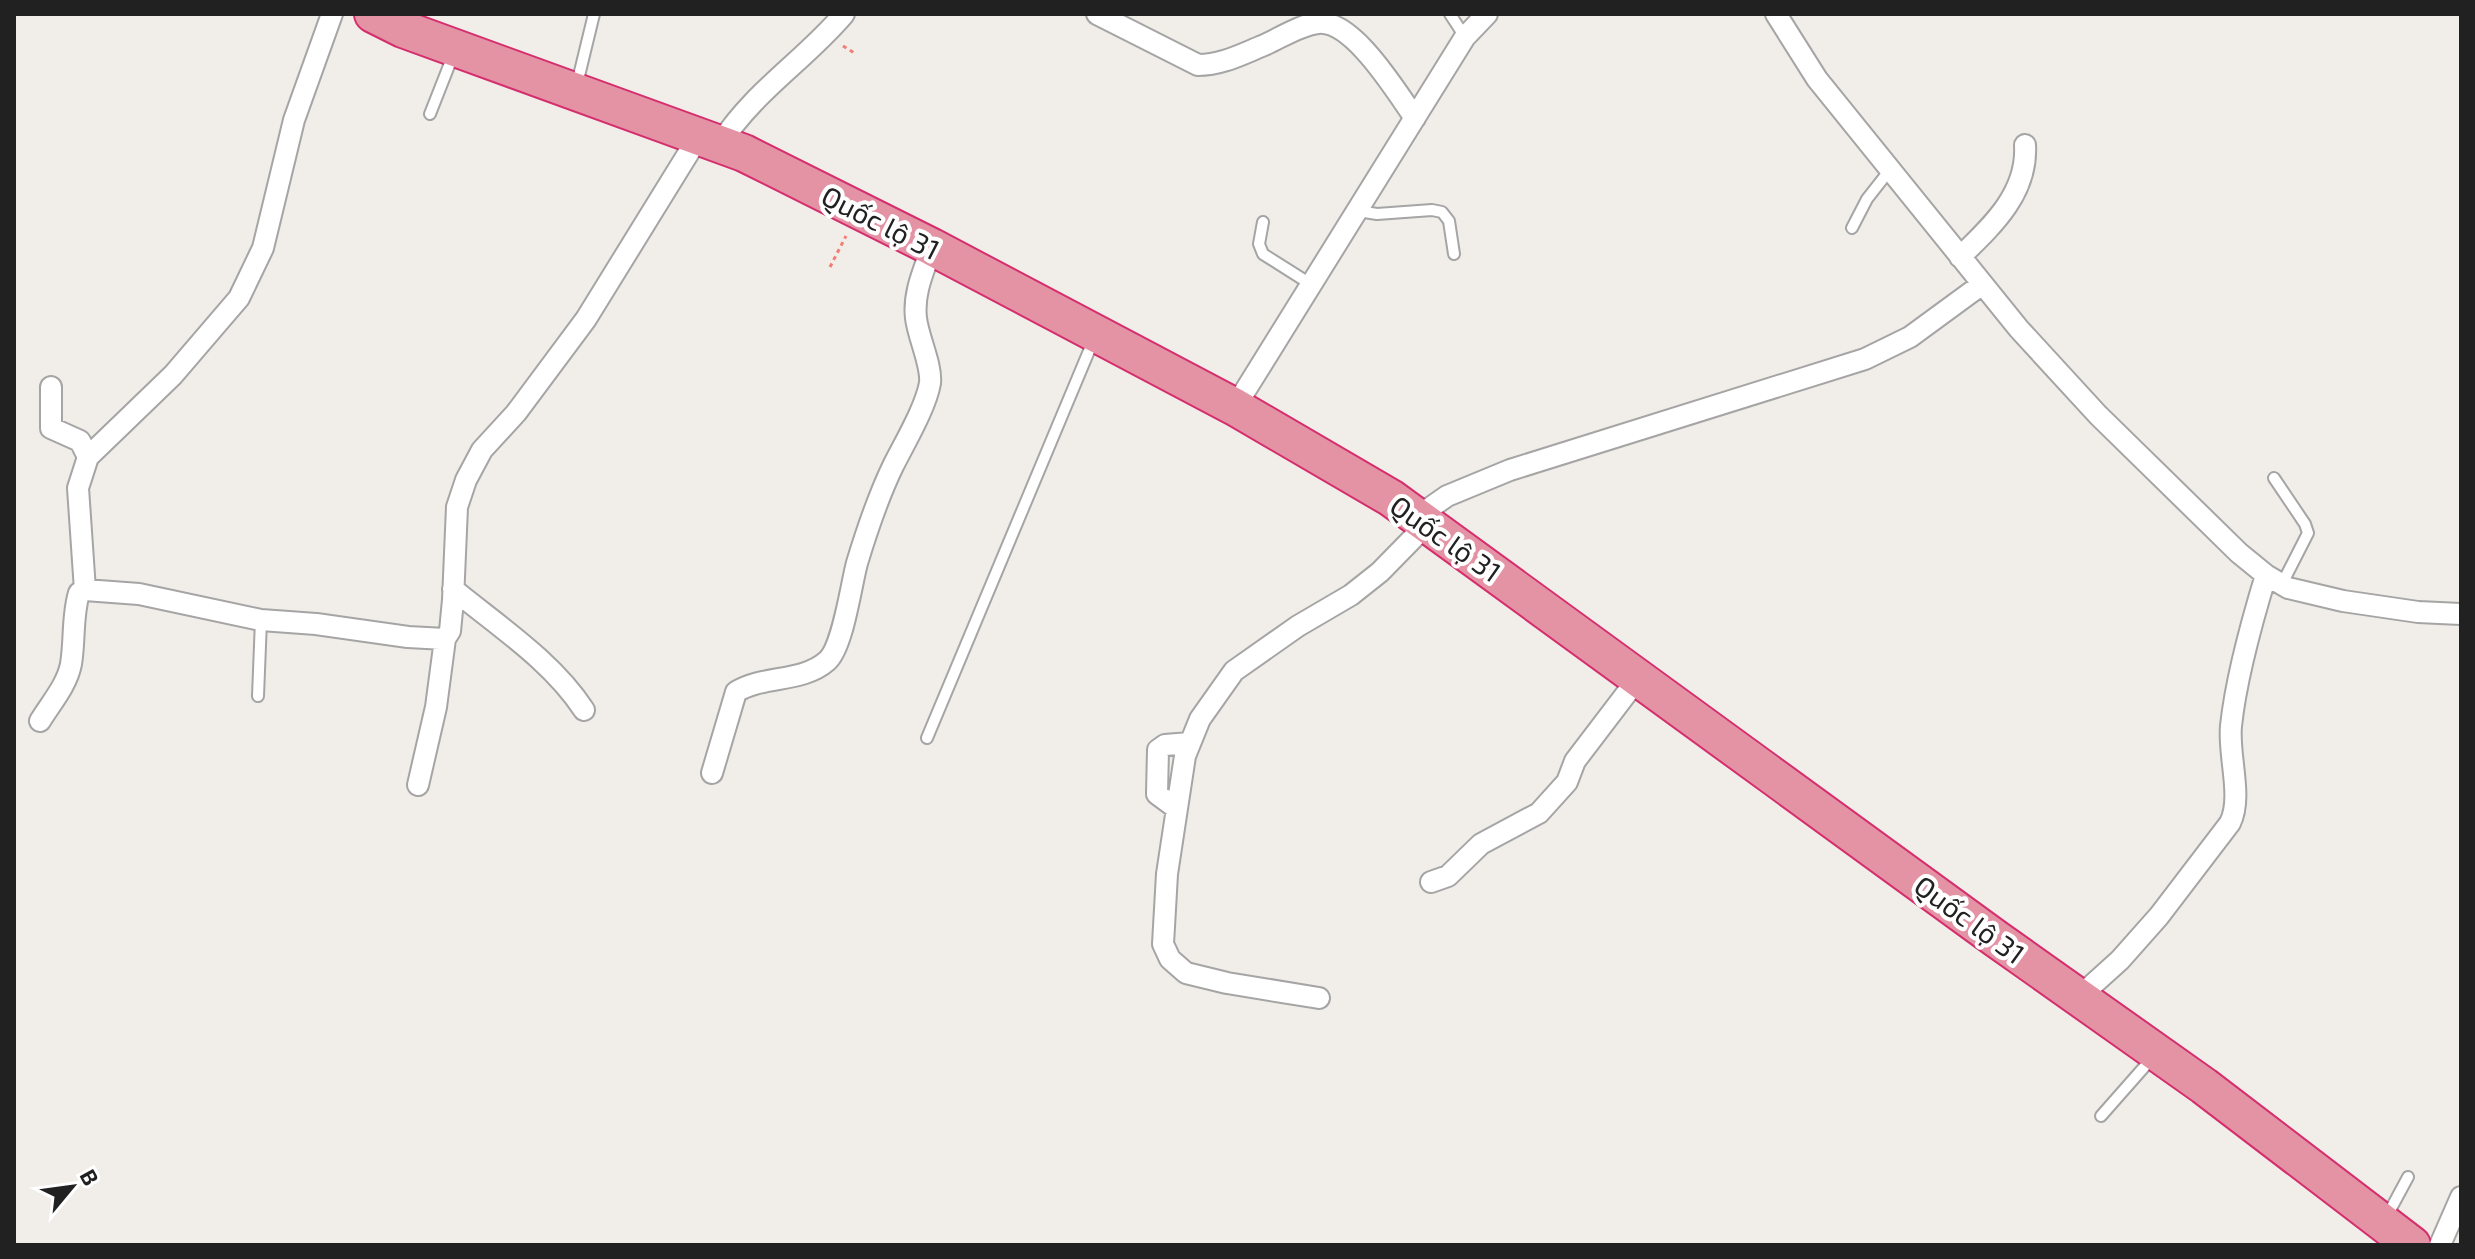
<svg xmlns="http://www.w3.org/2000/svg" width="2475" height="1259" font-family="'Exo 2',sans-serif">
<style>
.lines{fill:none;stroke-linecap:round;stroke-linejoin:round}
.lane-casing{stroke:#a5a5a5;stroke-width:14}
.street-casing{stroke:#a5a5a5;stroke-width:24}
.highway-casing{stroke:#d52e6e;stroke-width:40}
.path{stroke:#f57c74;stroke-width:3;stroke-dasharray:4 4;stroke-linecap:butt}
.lane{stroke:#fff;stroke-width:10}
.street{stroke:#fff;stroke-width:20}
.highway{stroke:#e493a5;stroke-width:36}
.labels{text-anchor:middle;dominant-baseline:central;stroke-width:8;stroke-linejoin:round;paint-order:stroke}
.street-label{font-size:28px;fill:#212121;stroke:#fff}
</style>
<rect width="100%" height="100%" fill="#f1ede8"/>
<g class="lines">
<!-- lane casing -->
<g class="lane-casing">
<path id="lane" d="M1450,14L1465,37
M577,84L594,14
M430,114L454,53
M1358,211L1377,214L1432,210L1442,212L1449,221L1454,254
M1263,222L1259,244L1263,254L1312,285
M1852,228L1867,199L1889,171
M2274,478L2305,524L2308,533L2282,584
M258,696L261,620
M927,738L1094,339
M2101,1116L2153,1057
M2387,1216L2408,1177"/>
</g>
<!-- street casing -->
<g class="street-casing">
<path id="street" d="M1097,14L1198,65C1221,65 1240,55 1262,46C1279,39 1299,25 1318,23C1353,19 1397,93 1415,118
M1776,14L1817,79L2019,329L2098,415L2239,553L2266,575L2288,588L2343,601L2418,612L2461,614
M720,144C755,90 804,61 844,14
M1960,257C1992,226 2028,193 2025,145
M51,387V428L80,441L88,457L78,488L85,590
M1235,407L1465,37L1487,14
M88,457L173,375L239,298L263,248L294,120L332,14
M1417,517L1447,496L1510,470L1865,359L1910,337L1981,285
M453,589C498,626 552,661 584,710
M40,721C51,703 67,685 71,664C75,640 72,616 79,593L85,590L139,594L261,620L316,624L408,637L445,639L450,631L453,600L457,507L466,480L482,450L516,413L586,319L699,136
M712,773L736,692C763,675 802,683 827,661C843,647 851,585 857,563C867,530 878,497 893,466C904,444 926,407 930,383C932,365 918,337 916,318C913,293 924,270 932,247
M418,785L436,707L445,639
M1176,808L1157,794L1158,750L1165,745L1190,743
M1431,882L1448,876L1481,844L1539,813L1567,782L1575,761L1639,677
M2079,997L2120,960L2159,916L2230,823C2243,797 2228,756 2231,726C2236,678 2252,621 2266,575
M1319,998L1227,983L1186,973L1170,959L1163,944L1167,874L1185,756L1200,719L1234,671L1298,626L1351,595L1380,572L1427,524
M2440,1245L2461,1197"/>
</g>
<!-- highway casing -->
<g class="highway-casing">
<path id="highway" d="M373,14L403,29L744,153L932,247L1235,407L1391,498L1995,938L2204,1086L2412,1245"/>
</g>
<!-- path -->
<path class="path" d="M843,46L856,54
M830,267L846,236"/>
<!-- lane -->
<use href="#lane" class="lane"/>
<!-- street -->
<use href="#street" class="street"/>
<!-- highway -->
<use href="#highway" class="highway"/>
</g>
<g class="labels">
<!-- street labels -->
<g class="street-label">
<text transform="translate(881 222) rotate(27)">Quốc lộ 31</text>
<text transform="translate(1446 538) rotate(35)">Quốc lộ 31</text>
<text transform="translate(1970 919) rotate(36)">Quốc lộ 31</text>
</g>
</g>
<!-- border -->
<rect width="2475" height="1259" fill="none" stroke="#212121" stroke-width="32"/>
<!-- north arrow -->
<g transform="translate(72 1187) rotate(61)" stroke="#ffffff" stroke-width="6" paint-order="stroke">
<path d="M0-6L14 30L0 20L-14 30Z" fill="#212121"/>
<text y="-12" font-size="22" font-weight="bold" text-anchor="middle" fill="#212121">B</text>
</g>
</svg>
